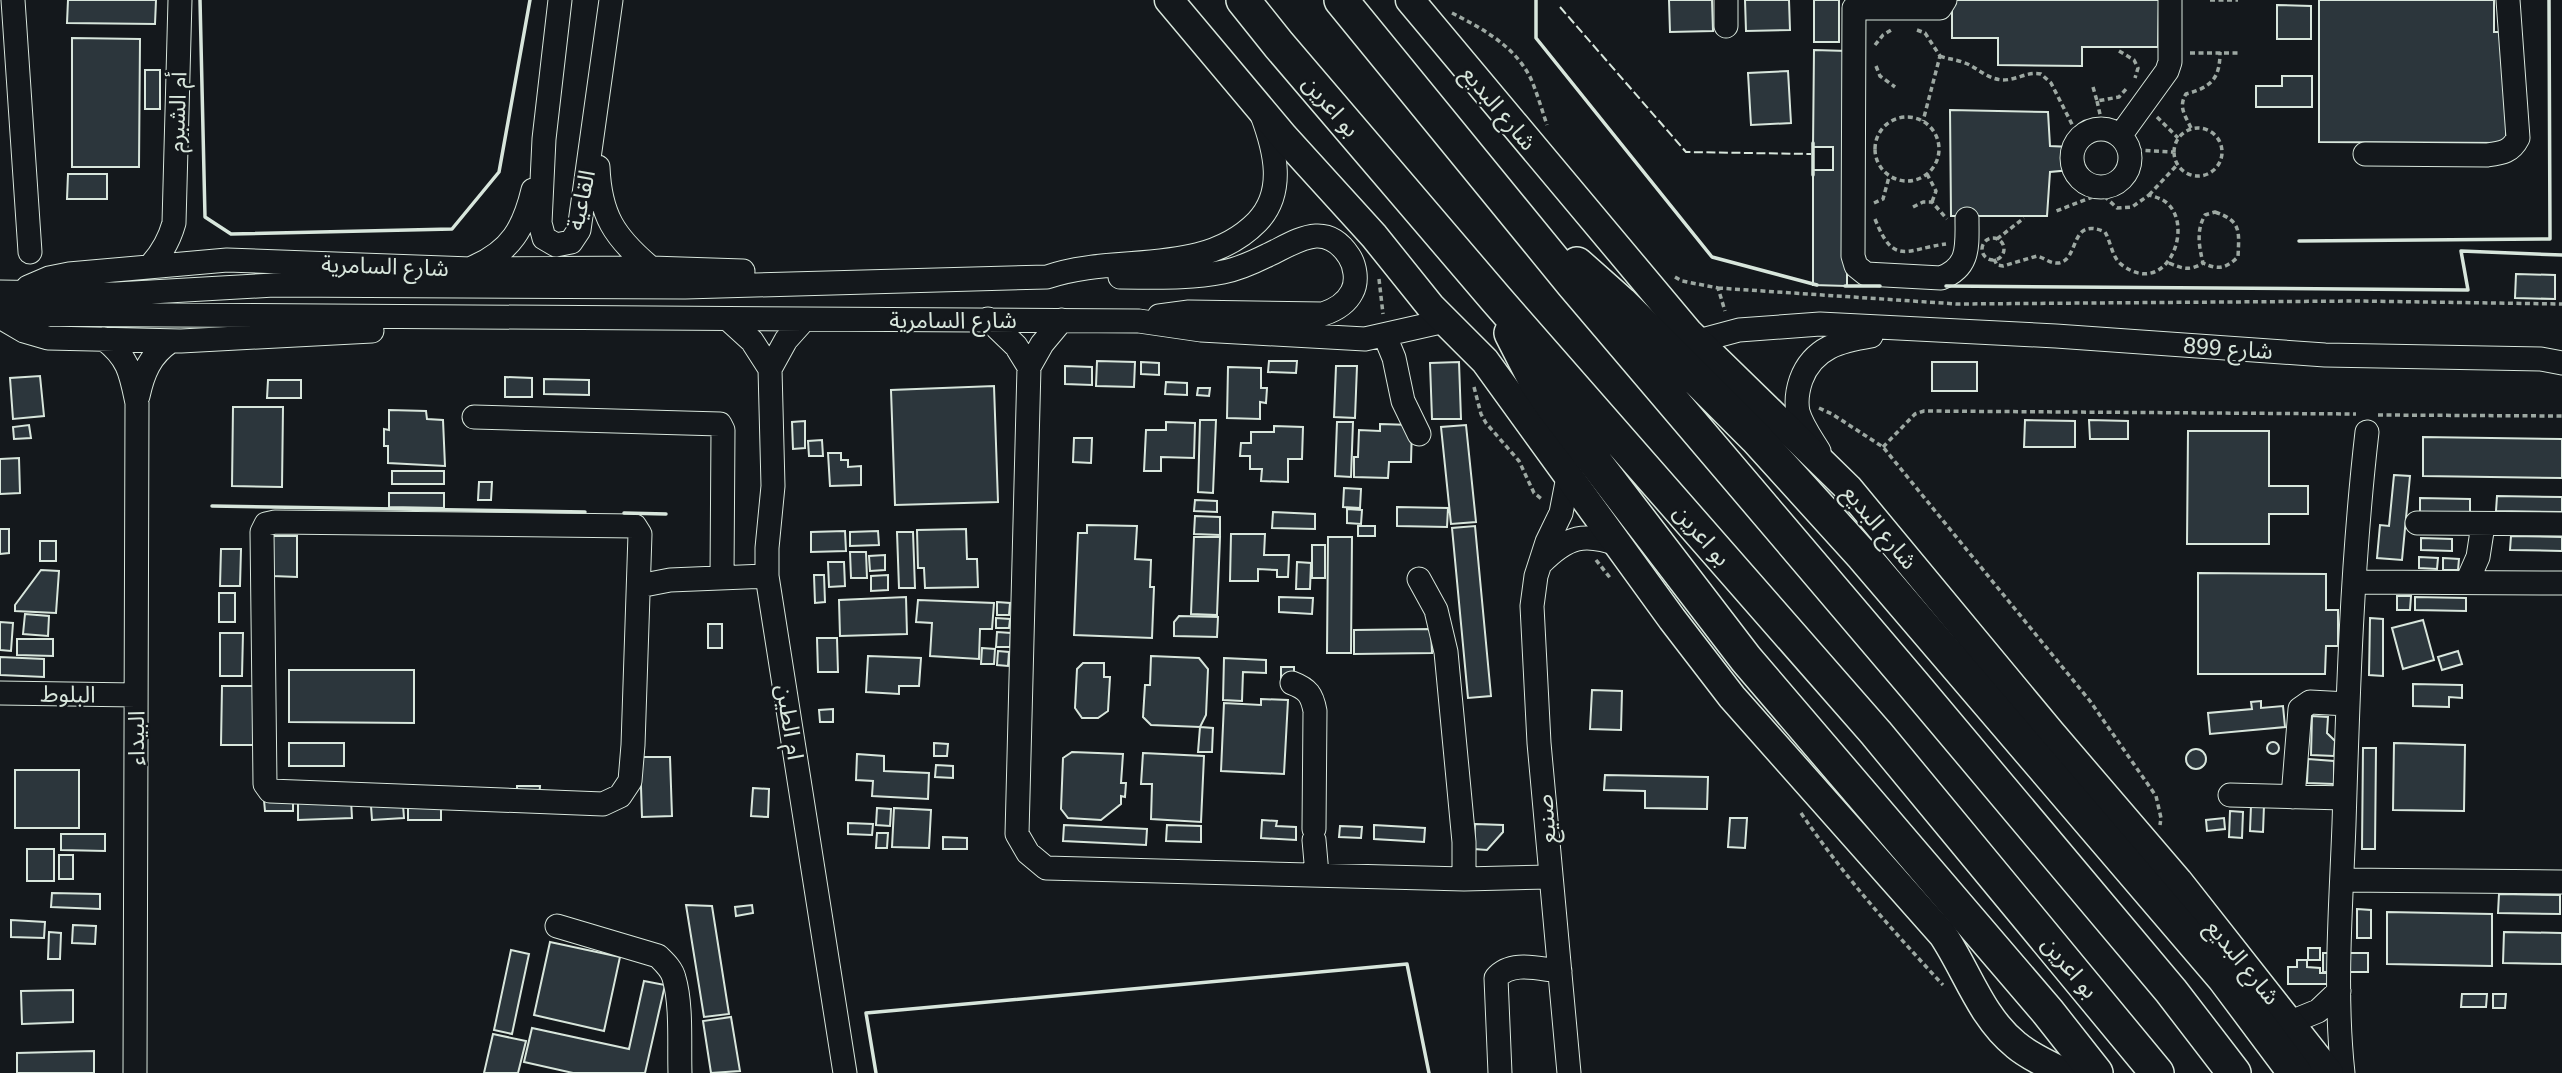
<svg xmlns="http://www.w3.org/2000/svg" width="2562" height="1073" font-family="Helvetica,'Noto Sans Arabic',sans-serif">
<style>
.building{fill:#2c363c;stroke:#d8e6dc;stroke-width:2}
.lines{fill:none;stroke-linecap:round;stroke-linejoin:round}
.minor-casing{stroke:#d8e6dc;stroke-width:25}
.major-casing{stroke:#d8e6dc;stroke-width:31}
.highway-casing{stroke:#d8e6dc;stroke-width:36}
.path{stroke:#9da8a2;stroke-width:3.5;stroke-dasharray:5 3.5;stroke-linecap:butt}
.minor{stroke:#14181c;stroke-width:23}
.major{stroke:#14181c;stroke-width:28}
.highway{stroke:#14181c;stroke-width:33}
.fence{stroke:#d8e6dc;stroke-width:2;stroke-dasharray:9 3.5;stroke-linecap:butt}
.wall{stroke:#d8e6dc;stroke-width:3.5}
.labels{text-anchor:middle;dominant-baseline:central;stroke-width:5;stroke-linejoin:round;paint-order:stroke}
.street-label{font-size:23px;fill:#d8e6dc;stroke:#14181c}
</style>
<rect width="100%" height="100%" fill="#14181c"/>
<!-- building -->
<path class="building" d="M68,0H156L155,24L67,23Z
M1669,0H1712L1713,31L1670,32Z
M1745,0H1789L1790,30L1746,31Z
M1814,0H1839V42H1814Z
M1952,0H2159L2158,47H2082V66L1998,65V38H1952Z
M2319,0H2494V32H2506V143L2319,142Z
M2277,5L2311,6V39H2277Z
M72,38L140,39L139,167H72Z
M1814,50L1847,51V286L1813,285V170H1833V147H1813Z
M145,70H160V109H145Z
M1788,71L1791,123L1751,125L1748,73Z
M2282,76H2312V107H2256V86H2282Z
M1950,110L2048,112L2050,146L2071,147V170L2050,172L2047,216H1951Z
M68,174H107V199H67Z
M2516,274L2555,275V299L2515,298Z
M1097,361L1135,362L1134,387L1096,386Z
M1269,361H1297L1296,373L1268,372Z
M1141,362L1159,363V375L1141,374Z
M1459,362L1461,419H1432L1430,363Z
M1932,362H1977V391H1932Z
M1065,366L1092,367V385L1065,384Z
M1336,366H1357L1355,418L1334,417Z
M1228,367L1261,368V388H1267L1266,403L1260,402V419L1227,418Z
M40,376L44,416L13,419L10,378Z
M505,377L532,378V397H505Z
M544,379L589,380V395L544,394Z
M268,380H301V398H267Z
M1166,382L1187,383V395L1165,394Z
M994,386L998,502L895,505L891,390Z
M1198,388H1210L1209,396L1197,395Z
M233,407H283L282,487L232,486Z
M389,410L426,411L427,419L443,420L445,466L388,463V446H384V429L389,430Z
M1200,420H1216L1213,493L1198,492Z
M2025,420L2075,421V447H2024Z
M2089,420L2128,421V439H2090Z
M805,421V448L793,449L792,422Z
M1166,422L1195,423L1194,458L1161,457V471H1144L1146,430H1166Z
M1337,422H1353L1351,477L1335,476Z
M1380,424L1412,425L1411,462H1389L1388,478L1354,477V457H1358L1359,430L1380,431Z
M29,425L31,438L14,439L13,427Z
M1466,425L1476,522L1451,524L1441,427Z
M1274,426L1303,427L1302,459H1288V482L1261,481L1262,469H1250V456H1240L1241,443H1251V432H1274Z
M2188,431H2269V486H2308V514H2269V544H2187Z
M2423,437L2562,439V478L2423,476Z
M1074,438H1092L1091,463L1073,462Z
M822,440L823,456H809L808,441Z
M828,453H841V460H848V467L861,466V485L830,486Z
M19,458L20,493L0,494V459Z
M392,471H444V484H392Z
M2394,475L2410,476L2402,560L2377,558L2380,525L2389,526Z
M479,482H492L491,500H478Z
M1344,488L1361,489L1360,508L1343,507Z
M389,493H444V508L389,507Z
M2497,496L2562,497V512L2496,511Z
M2420,498L2470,499V514L2420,513Z
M1195,500L1217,501V512L1194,511Z
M1397,507L1448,508L1447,527L1397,526Z
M1347,509L1362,510L1361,524L1347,523Z
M1273,512L1315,514V529L1272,528Z
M1195,516L1220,517V535L1194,534Z
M1087,525L1137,526L1135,559L1151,560L1150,587H1154L1152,638L1074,635L1078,533H1087Z
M1358,526H1375V536H1358Z
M1475,526L1491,696L1468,698L1452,528Z
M0,529H9V553L0,554Z
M966,529L967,559H977L978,587L925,588L924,568H918L917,530Z
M845,531L846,551L811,552V532Z
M878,531L879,545L850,546V532Z
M897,532H913L915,588H899Z
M1231,534H1265L1264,555H1289L1288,577H1277V570L1258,569V581H1230Z
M273,536H297V577L273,576Z
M2511,536L2562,537V551L2510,550Z
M1194,537H1220L1217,615L1191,614Z
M1328,537H1352L1351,653H1327Z
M2421,538L2452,539V551L2421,550Z
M40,541H56V561H40Z
M1312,545H1325V578H1312Z
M221,549H241L240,586H220Z
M850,552H866L867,578H851Z
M885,555V570L870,571L869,556Z
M2419,557L2438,558L2437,569L2419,568Z
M2443,558L2459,559L2458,570H2443Z
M828,562H844L845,586L829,587Z
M1297,562L1311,563L1310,589H1296Z
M41,570L59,571L56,613L15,611V605Z
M2198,573L2326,574V610H2338V646H2326L2325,674H2198Z
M814,575H824L825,602L815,603Z
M888,575V590L871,591V576Z
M219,593H235V622H219Z
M2397,596H2411L2410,610H2397Z
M906,597L907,634L840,636L839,600Z
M1279,597L1313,598L1312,614L1279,612Z
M2415,597L2466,598V611L2415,610Z
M918,600L994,603L992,629H980L979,659L930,656L932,623L916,622Z
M997,602L1010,603L1009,615H997Z
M25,614L49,616L48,636L23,634Z
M1179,616L1218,617L1217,637L1174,636V622Z
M996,618L1010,619L1009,628H996Z
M2370,618L2383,619V676L2369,675Z
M2423,620L2434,660L2403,669L2392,628Z
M0,622L13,623L11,651L0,650Z
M708,624H722V648H708Z
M1431,629L1432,653L1354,654V630Z
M997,632L1011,633L1010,647H996Z
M220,633H243L242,676H220Z
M817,638H837L838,672H818Z
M17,639H53V656L17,655Z
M982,648L995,649L994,664H981Z
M998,651L1009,652L1008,666L997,665Z
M2458,651L2462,664L2442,670L2438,657Z
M868,656L921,658L919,686H899V694L866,692Z
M1151,656L1199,658L1208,669L1206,715L1200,727L1151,725L1143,717L1145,685H1150Z
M0,657L44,659V677L0,675Z
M1224,658L1266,660V673L1243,672L1242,701L1223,700Z
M1083,663H1104V677H1110L1108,711L1098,718H1082L1075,708L1077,669Z
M1281,667H1294V678H1281Z
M289,670H414V723L289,722Z
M2413,684L2462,685V698L2449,697V707L2413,706Z
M222,686H255V745H221Z
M1592,690L1622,691L1621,730L1590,729Z
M1261,699L1288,700L1284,774L1221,771L1224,703L1261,705Z
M2261,701V708L2283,706L2285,727L2210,734L2208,713L2252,709L2251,702Z
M833,709V722H820L819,710Z
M2312,716L2328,717L2327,733L2335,741L2334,756L2311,755Z
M1200,727L1213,728L1212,752H1198Z
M2267 748a6 6 0 1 1 12 0a6 6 0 1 1-12 0Z
M289,743H344V766H289Z
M934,743L948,744L947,756H934Z
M2394,743L2465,745L2464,811L2393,810Z
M2363,748H2376L2375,849H2362Z
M2186 759a10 10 0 1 1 20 0a10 10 0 1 1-20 0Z
M1072,752L1123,754L1121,783H1126L1125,797L1121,796V804L1101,820L1068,818L1061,809L1063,758Z
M1143,753L1204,756L1201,822L1151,819L1152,784H1141Z
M857,754L884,756V771L929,773L928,799L872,796L873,781L856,780Z
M640,757H670L672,816L642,817Z
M2308,759L2334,761V784L2307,783Z
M936,765L953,766V778L935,777Z
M15,770H79V828H15Z
M1605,775L1708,777L1707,809L1645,808V791L1604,790Z
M517,786H540L539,799H517Z
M753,788L769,789L768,817L751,816Z
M293,799V811H265L264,800Z
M351,800L352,818L298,820V801Z
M408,804L441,805V820H408Z
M403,805L404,818L372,820L371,806Z
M2251,805H2264L2263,832L2250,831Z
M877,808L891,809L890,826L876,825Z
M894,808L931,810L929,848L892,847Z
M2230,811L2243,812L2242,838L2229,837Z
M1730,818H1747L1745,848L1728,847Z
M2224,818L2225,829L2207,831L2206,820Z
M1262,820L1277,821L1276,826L1296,827V840L1261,838Z
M848,823L873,824L872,835L848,834Z
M1475,824L1503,825V832L1487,850L1474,849Z
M1064,825L1147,829L1146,845L1063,841Z
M1167,825L1201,826V842L1166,841Z
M1374,825L1425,828L1424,842L1374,839Z
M1340,826L1362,827L1361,838L1339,837Z
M877,833H888L887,848H876Z
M61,834H105V851L61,850Z
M943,837L967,838V849H943Z
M27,849H54V881H27Z
M59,855H73V879H59Z
M52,893L100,894V909L51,907Z
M2499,894L2560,895V914L2498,913Z
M686,905L712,906L729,1014L704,1017Z
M752,905L753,913L736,916L735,907Z
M2357,909L2371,910V938H2357Z
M2387,912L2492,914V966L2387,964Z
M11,920L45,922L44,938L11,937Z
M73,925L96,926L95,944L72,943Z
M49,932L61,933L60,959H48Z
M2504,932L2562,933V964L2503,963Z
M550,942L620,957L604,1031L534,1015Z
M2308,948H2320V960H2308Z
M511,950L529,954L512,1034L494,1030Z
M2323,953H2368V972H2323Z
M2297,960H2307V967L2320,968V973H2328V984H2288V967H2297Z
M644,981L665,985L645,1073H573L524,1062L532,1028L629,1049Z
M73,990V1022L22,1024L21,991Z
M2462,994H2487L2486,1007H2461Z
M2493,994H2506L2505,1008H2493Z
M731,1017L740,1071L711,1073L703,1021Z
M493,1034L526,1041L518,1073H484Z
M94,1051V1073H17V1053Z"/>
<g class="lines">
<!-- minor casing -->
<g class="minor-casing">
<path id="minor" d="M13,0L30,252
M560,0L544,139L540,223L544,238L556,245L571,242L579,230L611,0
M1945,0L1940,8H1854L1853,256L1856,266L1866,274L1941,278C1970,267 1967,246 1967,219
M1726,26V0
M2072 158a29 29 0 1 1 58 0a29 29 0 1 1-58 0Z
M2120,136L2167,71L2170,62V0
M2365,154L2487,155C2502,153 2511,152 2518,138L2508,0
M598,167C600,215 614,237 651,268
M150,266C162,253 169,241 174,223L180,0
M474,267C511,251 524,228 533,190
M1120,277C1154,277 1189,279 1223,272C1239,269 1254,262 1268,255C1296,242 1325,219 1349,256C1355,265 1358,281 1352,292C1346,304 1335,310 1323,314L1189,312L1159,316
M28,287L49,278L69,274L227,260L471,269L651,268L743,271
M0,292L116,294L274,285L685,287L1047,277C1115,253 1202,278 1257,222C1286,192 1275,150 1262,115
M0,314L1139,321L1201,330L1365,339L1445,321
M0,317L24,331L48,338L181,341L372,331
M988,319L1016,346L1029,367
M729,320L752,341L770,369L773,486L767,548V576L845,1073
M1062,320L1042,344L1029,367L1017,834L1028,853L1046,868L1464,879L1551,877
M1385,336L1394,358L1403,401L1419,434
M104,339C129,358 131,374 137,403L135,1073
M1698,341L1739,330L1820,324L2056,336L2325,355L2541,359L2562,363
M770,369L786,340L803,321
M138,396C143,373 150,355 171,341
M474,417L720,424L723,430L722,577
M1819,451C1811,438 1802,426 1798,412C1796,402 1798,389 1801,380C1813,347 1841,341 1871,336
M1568,477L1561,513L1547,542L1536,576L1532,606L1539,743L1569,1073
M275,522L635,526L640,534L633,745L630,781L620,796L603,804L270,791L265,784L262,532L266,524Z
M2417,523L2562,524
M1541,563C1568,536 1584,532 1620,545
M1419,579L1436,610L1446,652L1464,842V879
M2354,582L2562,583
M2467,582L2478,557L2483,525
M639,586L670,580L767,576
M1292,683C1308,689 1312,695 1315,711L1314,829
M0,693L136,695
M2230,795L2344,798
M2293,797L2300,709L2310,702L2348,704
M1314,840L1317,874
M2342,880L2562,882
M557,926L658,956C664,962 672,969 674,978C682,1005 679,1044 680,1073
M2291,1022L2318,1011L2339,991
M1500,1073L1496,978C1511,960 1539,969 1560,971
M2343,1073C2334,991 2341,906 2344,824C2348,693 2352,562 2367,432"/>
</g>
<!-- major casing -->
<g class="major-casing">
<path id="major" d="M1169,0L1284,137L1374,236L1431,307L1485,361L1672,619L1732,697L1943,935C1967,971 1981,1017 2016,1045C2030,1057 2048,1064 2064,1073
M1410,0L1688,332L1848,488L2051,733L2178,881L2329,1073"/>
</g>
<!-- highway casing -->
<g class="highway-casing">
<path id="highway" d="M1243,0L1279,45L1496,299L1876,733L2157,1073
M1341,0L1573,284L1913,684L2171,991L2234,1073
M1577,264L1621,303L1756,438L1863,556L2224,978L2295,1073
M1511,333L1536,382L1553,407L1746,659L2048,1012L2096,1073"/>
</g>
<!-- path -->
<path class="path" d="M2210,0H2238
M1452,13C1483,29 1515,46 1531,79C1537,93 1542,110 1547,125
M1917,30L1925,33L1940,56L1923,121
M1875,45L1883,35L1893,29
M2119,51L2134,60L2138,68L2135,78
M2190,53H2240
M1940,56C1947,59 1954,59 1962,62C1977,66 1985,79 2003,80C2017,80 2028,71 2041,74L2051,83L2079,138
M1876,66L1880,76L1895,87
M2093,87L2097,101L2119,97L2126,89
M2097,101L2102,123
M1875 149a32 32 0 1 1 64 0a32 32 0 1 1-64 0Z
M2157,117L2178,138
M2174 152a24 24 0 1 1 48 0a24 24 0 1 1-48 0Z
M2191,128C2185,115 2178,107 2186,94C2212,87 2220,78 2220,52
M2137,150L2173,152
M1927,174L1936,191L1932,202
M2149,195L2177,165
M1874,203L1883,199L1889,177
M1913,207L1923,202H1932L1947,219
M2215,212C2242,221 2239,232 2238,257C2225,269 2218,270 2203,263C2199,246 2196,231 2205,215Z
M1875,219C1894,267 1906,249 1946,244
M1982 249a11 11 0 1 1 22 0a11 11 0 1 1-22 0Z
M1997,239L2024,218
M1994,259L1997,265L2003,266L2037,256C2045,258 2050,264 2059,263C2080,259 2069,216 2105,232C2111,242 2112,258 2122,265C2166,298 2194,229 2168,204C2163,199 2156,197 2149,195L2132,207L2117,208L2103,195H2098L2056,211
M2169,263C2183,269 2190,271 2203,263
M1675,277L1682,281L1718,288L1725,311
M1379,279L1383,314
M1718,288L1957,304L2359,301L2562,304
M1474,387L1481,414L1486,423L1519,461L1534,493L1543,500
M1819,408L1832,414L1883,447L2090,701L2156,796L2161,818L2160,825
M2378,415L2562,416
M1883,447L1915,414L1924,411L2356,414
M1596,560L1611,579
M1801,813C1843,875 1892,930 1943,985"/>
<!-- minor -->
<use href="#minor" class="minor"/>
<!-- major -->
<use href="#major" class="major"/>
<!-- highway -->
<use href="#highway" class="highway"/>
<!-- fence -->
<path class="fence" d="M1560,7L1686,152L1811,154"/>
<!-- wall -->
<path class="wall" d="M200,0L205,217L231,234L452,229L499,172L530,0
M1536,0V38L1712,257L1817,285
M1813,175V143
M2299,241L2550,239L2549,0
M1845,286H1880
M1946,286L2468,290L2461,251L2562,255
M212,506L585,512
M624,513L666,514
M876,1073L866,1013L1407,964L1429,1073"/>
</g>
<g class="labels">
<!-- street labels -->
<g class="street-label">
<text transform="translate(1331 106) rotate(49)">بو اعرين</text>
<text transform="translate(1499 108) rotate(50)">شارع البديع</text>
<text transform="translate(177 112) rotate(-88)">أم الشبرم</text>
<text transform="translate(581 200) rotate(-78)">القاعية</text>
<text transform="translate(385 266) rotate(2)">شارع السامرية</text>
<text x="953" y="320">شارع السامرية</text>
<text transform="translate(2228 348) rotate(4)">شارع 899</text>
<text transform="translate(1880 527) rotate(50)">شارع البديع</text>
<text transform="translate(1702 535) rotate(49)">بو اعرين</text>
<text transform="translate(68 694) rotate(1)">البلوط</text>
<text transform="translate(790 722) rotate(81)">ام الطين</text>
<text transform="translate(136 738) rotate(-90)">البيداء</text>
<text transform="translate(1546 819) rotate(-95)">صنيع</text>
<text transform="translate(2243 962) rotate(51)">شارع البديع</text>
<text transform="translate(2070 967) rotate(50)">بو اعرين</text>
</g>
</g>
</svg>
